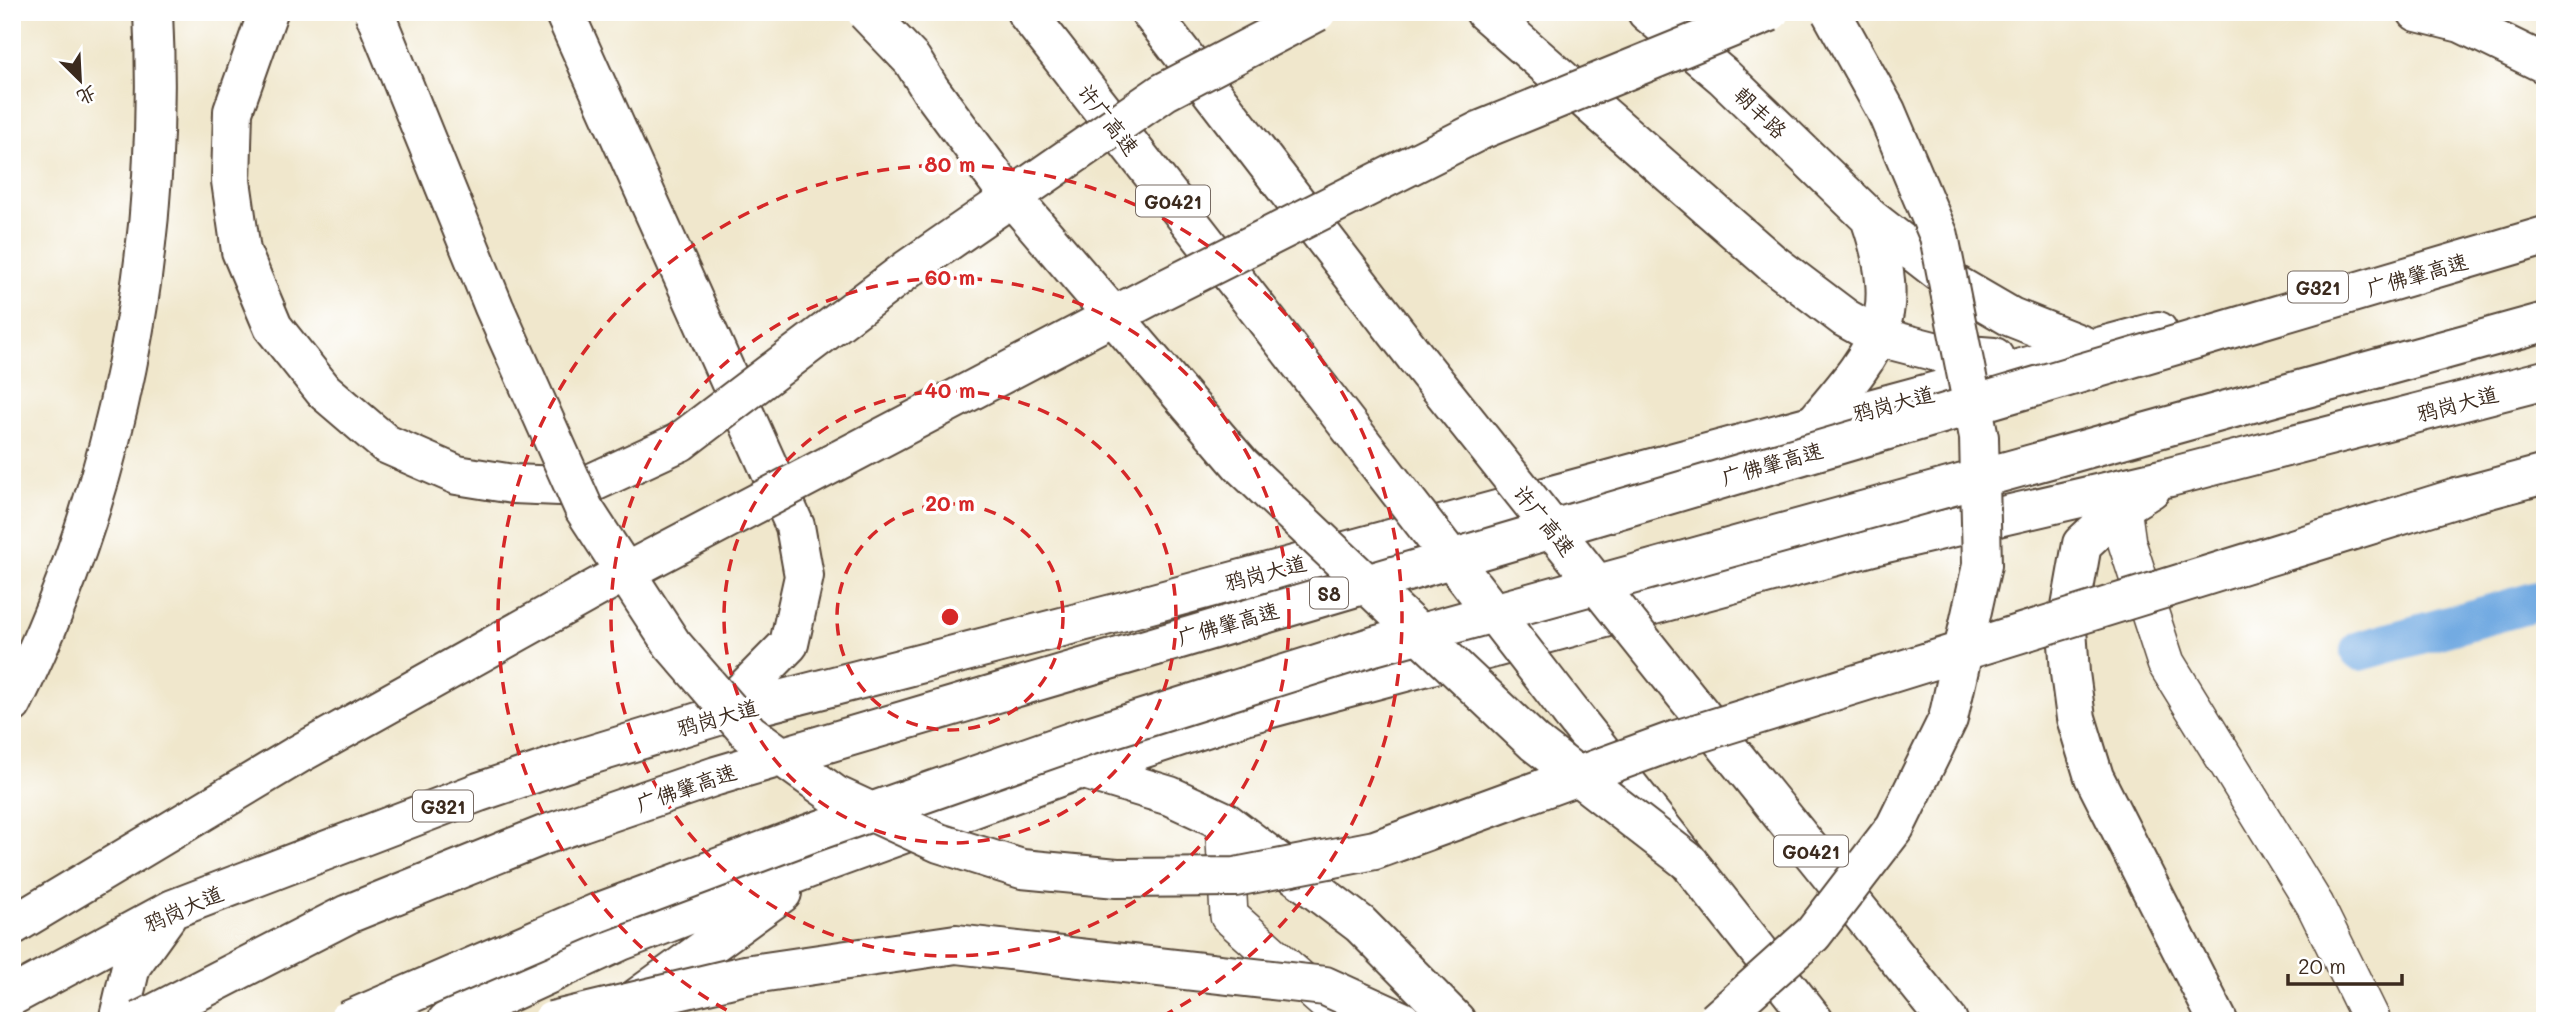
<svg xmlns="http://www.w3.org/2000/svg" width="2557" height="1033" font-family="Mali,'LXGW WenKai TC',sans-serif">
<style>
.lines{fill:none;stroke-linecap:round;stroke-linejoin:round}
.canal{stroke:#73abe2;stroke-width:40}
.street-casing{stroke:#564638;stroke-width:40}
.secondary-casing{stroke:#564638;stroke-width:42}
.highway-casing{stroke:#564638;stroke-width:42}
.street{stroke:#fff;stroke-width:37}
.secondary{stroke:#fff;stroke-width:38}
.highway{stroke:#fff;stroke-width:38}
.highway-bridge-casing{stroke:#564638;stroke-width:42;stroke-linecap:butt}
.highway-bridge{stroke:#fff;stroke-width:38}
.ring{fill:none;stroke:#d62828;stroke-width:3.5;stroke-dasharray:12 9}
.labels{text-anchor:middle;dominant-baseline:central;stroke-width:7;stroke-linejoin:round;paint-order:stroke}
.shield{fill:#fff;stroke:#766a62;stroke-width:2}
.shield-label{font-size:19px;font-weight:bold;fill:#3b2a1e}
.street-label{font-size:21px;fill:#3b2a1e;stroke:#fff}
.centre{fill:#d62828;stroke:#fff;stroke-width:3.5}
.ring-label{font-size:21px;text-anchor:middle;font-weight:bold;fill:#d62828;stroke:#fff;stroke-width:7;stroke-linejoin:round;paint-order:stroke}
</style>
<rect width="100%" height="100%" fill="#fff"/>
<filter id="ink" filterUnits="userSpaceOnUse"><feTurbulence type="fractalNoise" baseFrequency=".0143" numOctaves="2"/><feDisplacementMap in="SourceGraphic" scale="14" xChannelSelector="R" yChannelSelector="G"/><feConvolveMatrix kernelMatrix="1 2 1 2 8 2 1 2 1" color-interpolation-filters="sRGB"/></filter>
<filter id="wash" filterUnits="userSpaceOnUse"><feTurbulence type="fractalNoise" baseFrequency=".00686" numOctaves="4" result="noise"/><feDisplacementMap in="SourceGraphic" scale="28" xChannelSelector="R" yChannelSelector="G"/><feGaussianBlur stdDeviation="1.57" result="paint"/><feColorMatrix in="noise" values="0 0 0 0 0 0 0 0 0 0 0 0 0 0 0 0 0 1.4 0 .05"/><feComposite in="paint" operator="in"/></filter>
<g filter="url(#wash)">
<rect width="100%" height="100%" fill="#f0e7cc"/>
<g class="lines">
<!-- canal -->
<path class="canal" d="M2360,651L2545,599"/>
</g>
</g>
<g filter="url(#ink)">
<g class="lines">
<!-- street casing -->
<g class="street-casing">
<path id="street" d="M2122,507L2127,543L2166,663L2315,905L2372,1021
M1224,821L1229,916L1347,1021"/>
</g>
<!-- secondary casing -->
<g class="secondary-casing">
<path id="secondary" d="M1647,12L1724,77L1870,218L1956,285L2011,317L2092,349
M1814,424C1879,347 1905,320 1870,218"/>
</g>
<!-- highway casing -->
<g class="highway-casing">
<path id="highway" d="M268,12L233,111L231,181L241,251L273,327L324,391L386,444L457,475L513,484L583,487L680,442
M564,12L795,526L804,576L789,644L718,716
M1026,12L1320,389
M1150,12L1417,359
M1485,12L1771,262L1845,318L1879,337L1941,353L1994,357
M2417,12L2461,23L2545,64
M2151,489L2122,507L2082,544L2067,629L2070,673L2076,718L2094,777L2218,1021
M2460,497L2545,474
M1674,681L1948,1021
M12,704C118,491 165,250 153,12
M1571,713L1814,1021
M1081,769L1170,796L1224,821L1360,924L1456,1021
M12,996L173,909L479,792L574,760L718,716L1124,611L2158,331
M629,1004L782,893
M118,1021L131,966L167,916
M447,1021L621,941L826,862L1081,769L1245,715L1873,546L2170,477L2545,380"/>
</g>
<!-- street -->
<use href="#street" class="street"/>
<!-- secondary -->
<use href="#secondary" class="secondary"/>
<!-- highway -->
<use href="#highway" class="highway"/>
<!-- highway-bridge casing -->
<g class="highway-bridge-casing">
<path id="highway-bridge" d="M374,12L494,307L584,509L672,644L749,733L835,795L939,843L1022,869L1117,878L1235,877L1375,850L1676,740L2460,497
M866,12L912,60L930,89L998,181L1241,465L1535,743L1690,863
M1417,359L1674,681
M1320,389L1571,713
M680,442L908,269L1164,92L1317,12
M12,926L297,755L607,582L1157,293L1481,130L1770,12
M140,1021L348,914L544,835L716,776L2545,236
M347,1021L597,913L811,833L1082,738L1374,646L2545,322
M552,1021L745,975L956,944L1325,986L1402,1021
M1716,1021L1813,934L1895,827L1948,719L1982,565L1979,437L1939,236L1886,111L1831,12"/>
</g>
<!-- highway-bridge -->
<use href="#highway-bridge" class="highway-bridge"/>
</g>
</g>
<!-- distance rings -->
<g class="ring">
<circle cx="950" cy="617" r="113"/>
<circle cx="950" cy="617" r="226"/>
<circle cx="950" cy="617" r="339"/>
<path d="M745 1020A452 452 0 1 1 1155 1020"/>
</g>
<g class="labels">
<!-- shield labels -->
<g class="shield">
<rect x="1136" y="185.5" width="74" height="31" rx="5"/>
<rect x="2288" y="271.5" width="60" height="31" rx="5"/>
<rect x="1310" y="577.5" width="38" height="31" rx="5"/>
<rect x="413" y="790.5" width="60" height="31" rx="5"/>
<rect x="1774" y="835.5" width="74" height="31" rx="5"/>
</g>
<g class="shield-label">
<text x="1173" y="201">G0421</text>
<text x="2318" y="287">G321</text>
<text x="1329" y="593">S8</text>
<text x="443" y="806">G321</text>
<text x="1811" y="851">G0421</text>
</g>
<!-- street labels -->
<g class="street-label">
<text transform="translate(1761 112) rotate(44)">朝丰路</text>
<text transform="translate(1109 119) rotate(52)">许广高速</text>
<text transform="translate(2417 274) rotate(-16)">广佛肇高速</text>
<text transform="translate(1893 403) rotate(-15)">鸦岗大道</text>
<text transform="translate(2457 403) rotate(-15)">鸦岗大道</text>
<text transform="translate(1772 463) rotate(-16)">广佛肇高速</text>
<text transform="translate(1545 520) rotate(51)">许广高速</text>
<text transform="translate(1265 572) rotate(-15)">鸦岗大道</text>
<text transform="translate(1228 623) rotate(-16)">广佛肇高速</text>
<text transform="translate(717 717) rotate(-16)">鸦岗大道</text>
<text transform="translate(686 787) rotate(-19)">广佛肇高速</text>
<text transform="translate(183 908) rotate(-24)">鸦岗大道</text>
</g>
</g>
<circle cx="950" cy="617" r="10" class="centre"/>
<g class="ring-label">
<text x="950" y="172">80 m</text>
<text x="950" y="285">60 m</text>
<text x="950" y="398">40 m</text>
<text x="950" y="511">20 m</text>
</g>
<!-- margin -->
<rect width="2557" height="1033" fill="none" stroke="#fff" stroke-width="42"/>
<!-- north arrow -->
<g transform="translate(80 80) rotate(156)" stroke="#ffffff" stroke-width="5" paint-order="stroke">
<path d="M0-5L12 26L0 18L-12 26Z" fill="#3b2a1e"/>
<text y="-10" font-size="19" font-weight="bold" text-anchor="middle" fill="#3b2a1e">北</text>
</g>
<!-- scale -->
<path d="M2288 974v10h114v-10" fill="none" stroke="#3b2a1e" stroke-width="3.5"/>
<text x="2298" y="974" font-size="21" fill="#3b2a1e" stroke="#ffffff" stroke-width="5" paint-order="stroke">20 m</text>
</svg>
